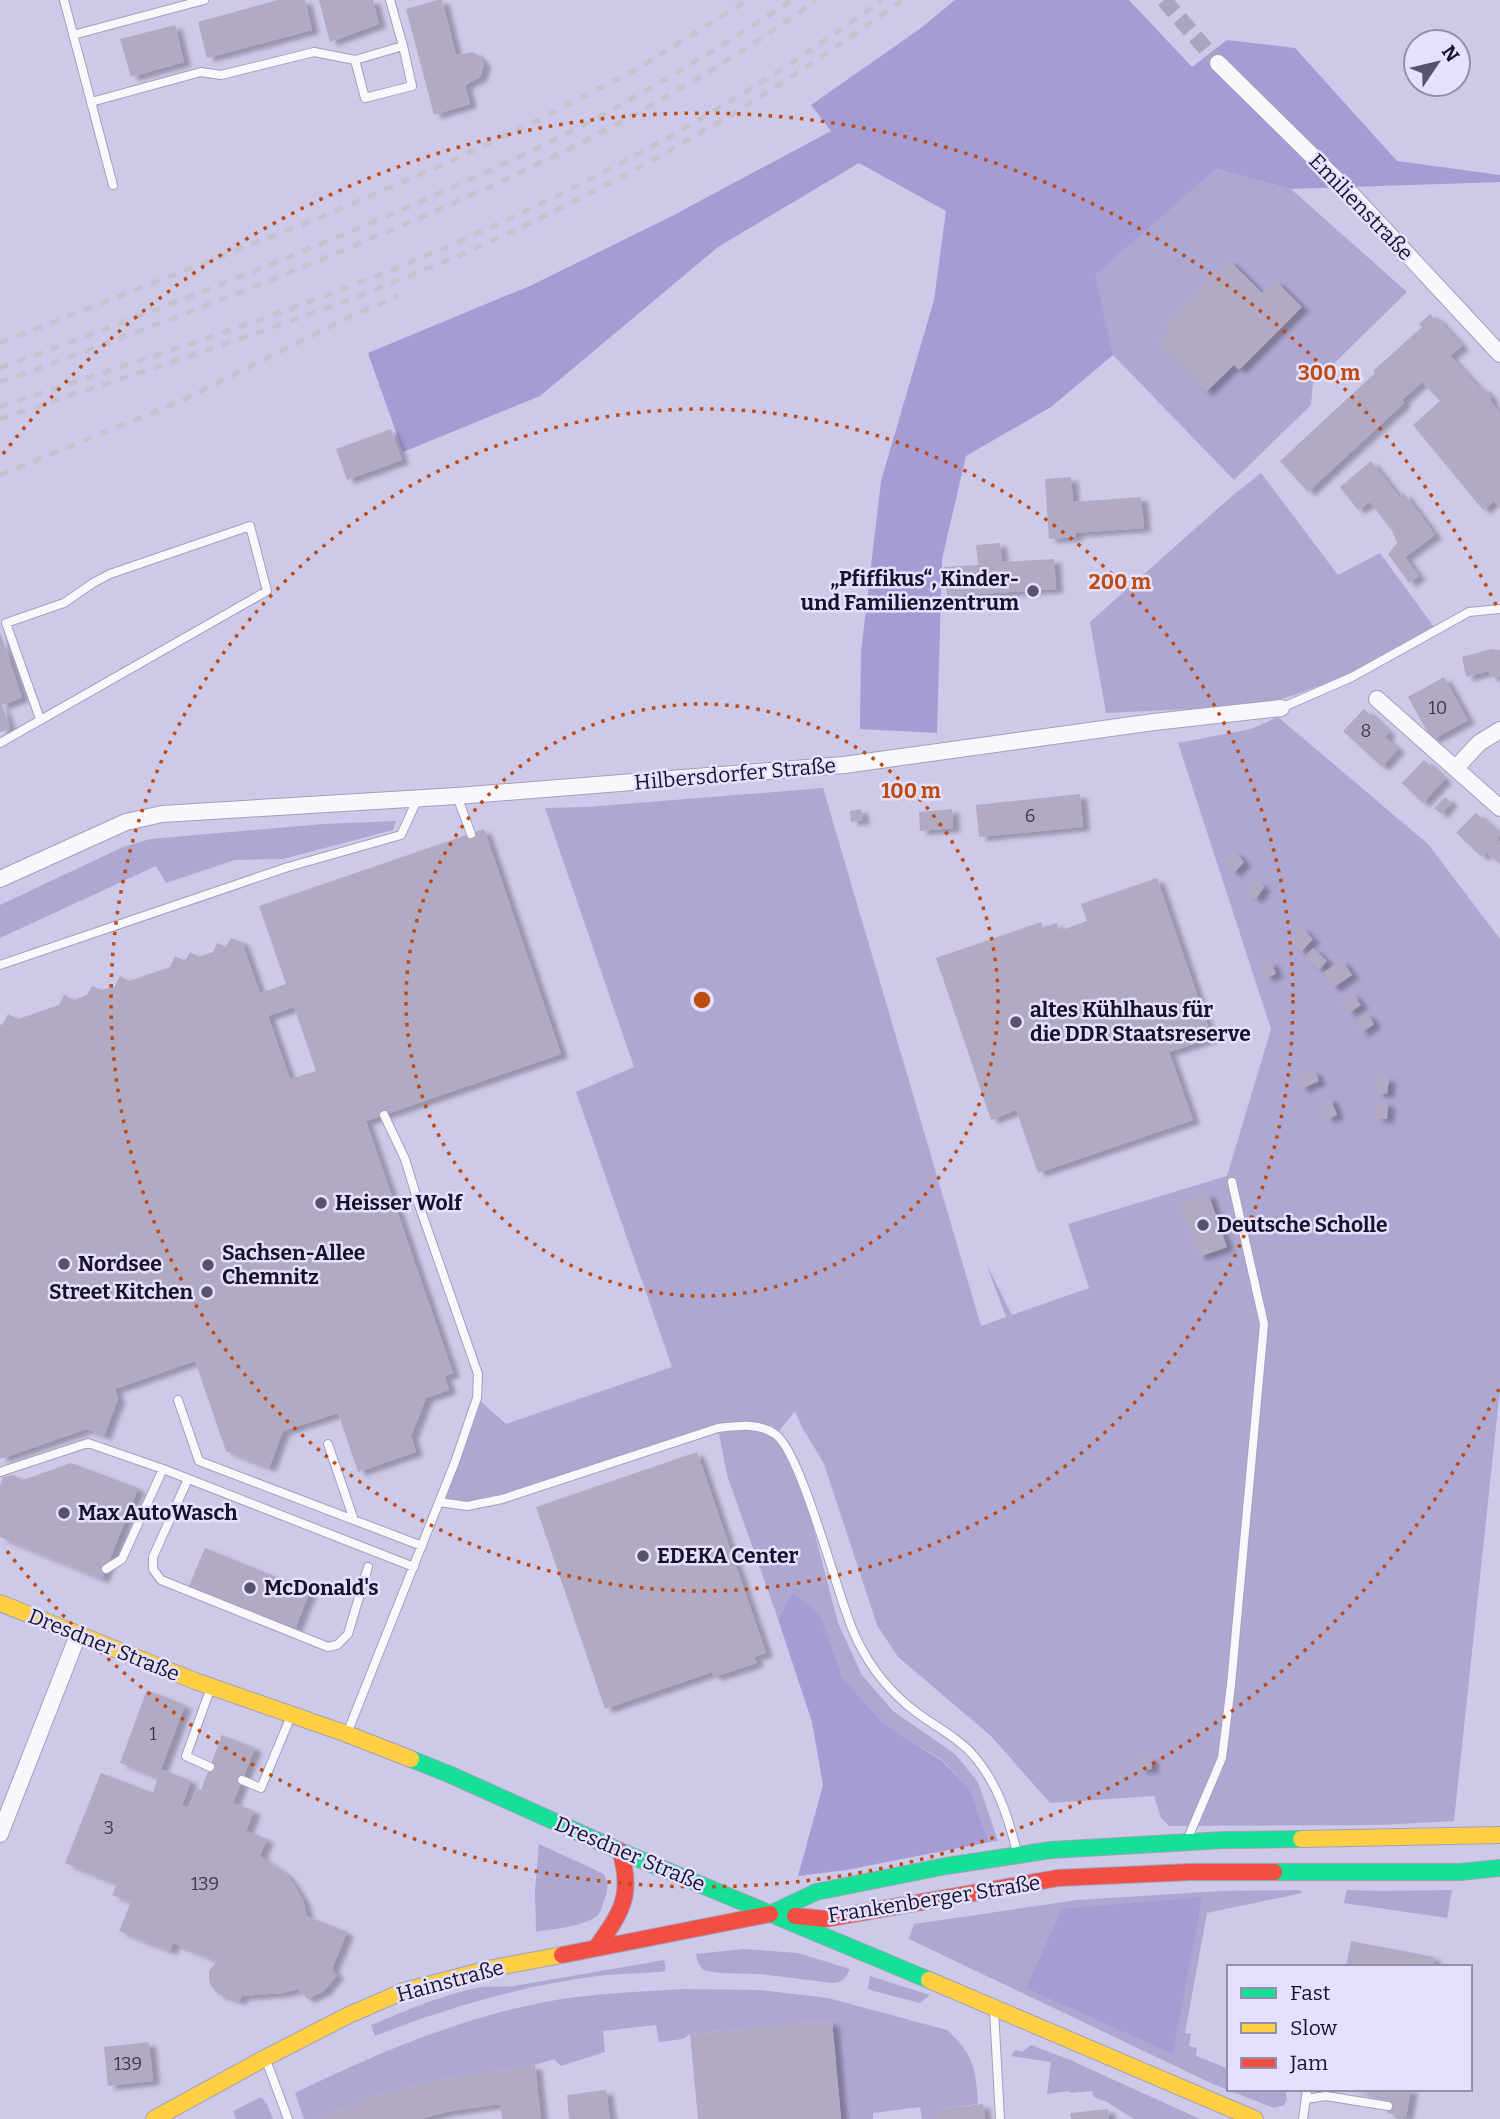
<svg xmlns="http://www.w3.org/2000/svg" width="1500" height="2119" font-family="Bitter,serif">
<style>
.green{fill:#ada8d1}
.forest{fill:#a59cd3}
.building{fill:#b2a9c3;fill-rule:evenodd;filter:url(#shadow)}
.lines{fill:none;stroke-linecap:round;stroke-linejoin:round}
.street-tunnel{stroke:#a9a4c3;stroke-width:16;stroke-dasharray:16 8;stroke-linecap:butt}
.lane-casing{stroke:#a39fba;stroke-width:10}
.street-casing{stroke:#a39fba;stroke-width:18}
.fast-casing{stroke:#a39fba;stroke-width:18}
.slow-casing{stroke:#a39fba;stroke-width:18}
.jam-casing{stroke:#a39fba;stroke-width:18}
.lane{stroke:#f8f7fc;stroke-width:8}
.street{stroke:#f8f7fc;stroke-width:16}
.fast{stroke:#16e098;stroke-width:16}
.slow{stroke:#ffcf43;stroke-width:16}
.jam{stroke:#f24e42;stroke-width:16}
.rail{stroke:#c4c3cd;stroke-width:5;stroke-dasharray:9 9;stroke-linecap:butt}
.ring{fill:none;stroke:#be4b12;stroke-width:3.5;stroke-dasharray:3.5 7}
.poi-dot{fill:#57526e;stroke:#e4e1ff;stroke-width:2.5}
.labels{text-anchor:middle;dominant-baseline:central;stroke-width:5;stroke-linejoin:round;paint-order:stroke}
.number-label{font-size:18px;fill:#3e3852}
.street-label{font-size:21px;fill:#17122c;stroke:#e4e1ff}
.poi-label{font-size:21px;font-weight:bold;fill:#17122c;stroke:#e4e1ff;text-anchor:start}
.centre{fill:#be4b12;stroke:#e4e1ff;stroke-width:3.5}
.ring-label{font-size:21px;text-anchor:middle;font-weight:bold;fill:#be4b12;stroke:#e4e1ff;stroke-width:5;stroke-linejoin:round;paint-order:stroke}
</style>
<defs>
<filter id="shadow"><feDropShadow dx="7" dy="4" stdDeviation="2" flood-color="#0004"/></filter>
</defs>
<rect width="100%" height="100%" fill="#cdc9e9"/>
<!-- green -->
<path class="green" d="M1216,169L1291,189L1407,292L1313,384L1311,405L1234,480L1113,355L1094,275Z
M1261,473L1338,575L1380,553L1437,631C1378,659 1319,692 1254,706L1106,713L1090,622L1232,496Z
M1278,717L1428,844L1500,939V1389L1454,1821L1380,1825L1169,1826L1161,1818L1154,1796L1050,1803L991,1736L898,1657L877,1625L824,1464L802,1427L795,1411L776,1435L800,1477L838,1623L862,1675L893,1711L955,1754L978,1782L998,1841L989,1842L970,1790L941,1759L884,1726L841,1678L820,1614L792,1592L778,1619L727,1475L718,1429L467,1506L439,1502L477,1398L506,1424L672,1367L576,1092L634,1067L545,808L587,807L823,788L981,1326L1006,1317L986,1263L1012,1315L1089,1288L1068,1224L1227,1176L1271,1029L1178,743L1251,729Z
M396,821L393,830L283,859L235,860L166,883L156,866L0,938V905L123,847L150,839L323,824Z
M539,1844L604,1874C609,1885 608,1890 604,1901C602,1907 601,1912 597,1916C585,1926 552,1929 536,1932L535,1890Z
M1300,1890L1302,1893L1207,1913L1185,2033L1191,2034L1189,2046L1197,2048L1196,2056L1229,2069V2089H1277L1286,2093L1287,2100L1284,2105L1274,2108L1213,2084L909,1939L914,1924L1077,1900L1221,1891Z
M1347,1890L1382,1891L1452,1890L1447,1918L1344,1903Z
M743,1949L798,1953L850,1969C846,1978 843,1982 833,1983L759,1974L718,1973L703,1970L698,1963L696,1954Z
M664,1960L666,1971C643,1974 620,1973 597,1976C521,1986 446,2008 375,2036L371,2025C405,2011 439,1996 476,1988C485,1986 502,1987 514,1986Z
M870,1976L930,1995L920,2003L874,1991L868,1989Z
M683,1989L760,1990L828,1998L947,2030C974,2055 976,2069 978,2104L937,2109L938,2119H922L920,2107L873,2113V2119H841L832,2021L690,2034L683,2039L659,2042L656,2025L603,2031L605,2052L561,2066L554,2059L535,2065L439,2080L371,2097L318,2119H304L295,2093C377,2053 460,2018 550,2001C594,1993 639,1992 683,1989Z
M1031,2045L1070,2060L1200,2119H1134L1107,2102L1094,2097L1092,2091L1071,2093L1069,2091L1047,2094L1051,2062L1011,2056L1015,2050L1022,2052Z
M261,2097L267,2104L273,2119H236L233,2111Z"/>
<!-- forest -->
<path class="forest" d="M955,0H1129L1192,67L1227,40L1295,48L1397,161L1500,175V182L1291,189L1216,169L1095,275L1113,355L1051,407L966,456L942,559L937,733L860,729L861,652L881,481L934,300L946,211L859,163L718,247L540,396L403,452L368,353L532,285L672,216L831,131L811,105L921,28Z
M792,1592L820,1614L842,1678L884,1725L941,1760L970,1790L989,1842L846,1870L798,1876L823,1785L812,1722L778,1619Z
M1202,1897L1173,2054L1026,1988L1062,1909Z"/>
<!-- building -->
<path class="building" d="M278,0H305L312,30L207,58L198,22Z
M319,0H373L379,24L330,42Z
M438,0H442L456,55L474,52L482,60L484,65L480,77L465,85L470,104L434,115L406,9Z
M175,25L184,62L131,77L120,39Z
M1229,260L1262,293L1275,280L1302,307L1239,370L1234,365L1206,392L1158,343L1171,331L1164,324Z
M1430,314L1434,318L1436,317L1462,346L1450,356L1480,389L1482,387L1492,398L1490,400L1500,413V509L1494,501L1483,510L1413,425L1440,401L1422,382L1402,400L1404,403L1308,492L1280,461L1375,373L1373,371L1422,327L1419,324Z
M391,429L402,460L347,480L336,449Z
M1371,461L1399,497L1404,493L1435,535L1405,557L1419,576L1409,583L1388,554L1397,543L1393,532L1370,502L1358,510L1340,487Z
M1071,477L1073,502L1141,497L1144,528L1075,533L1076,537L1049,539L1045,479Z
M1000,543L1002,562L1054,559L1056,589L947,596L944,567L978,565L976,545Z
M0,632L22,698L2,705L10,729L0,732Z
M1491,649L1500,650V677H1490L1489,671L1466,677L1462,657Z
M1444,677L1468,720L1432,740L1408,697Z
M1364,709L1389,732L1385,737L1398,749L1382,767L1343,731Z
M1424,760L1445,779L1423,803L1402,783Z
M1080,794L1083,827L979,837L976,805Z
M1445,797L1451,802L1441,814L1434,808Z
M861,809L863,820L851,822L850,811Z
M952,809L953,828L920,831L919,812Z
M1476,813L1500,834L1498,840L1500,842V859L1497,862L1486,852L1482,857L1456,833Z
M484,829L561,1054L366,1121L453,1373L445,1376L449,1390L426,1398L411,1436L416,1452L358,1472L338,1413L283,1431L269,1468L226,1451L195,1361L115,1389L118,1399L104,1436L87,1429L0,1459V1025L3,1024L8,1014L18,1019L59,1005L64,995L74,1000L87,995L92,986L102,990L115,986L120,976L129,981L170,967L175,956L185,961L190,952L199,957L213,952L217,943L226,947L231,938L242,942L260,993L286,984L259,906ZM294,1007L316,1071L290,1079L268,1016Z
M1234,851L1244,862L1234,873L1223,863Z
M1157,878L1212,1038L1169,1052L1193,1120L1038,1173L1016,1110L991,1120L936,958L1041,922L1043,928L1057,923L1059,931L1087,921L1081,904Z
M1256,881L1264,887L1256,899L1247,893Z
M1301,927L1313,939L1301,952L1289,940Z
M1313,948L1327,961L1319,970L1304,957Z
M1342,960L1352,975L1333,988L1323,973Z
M1271,961L1276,974L1266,978L1260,965Z
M1353,993L1361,1005L1349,1013L1341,1001Z
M1367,1013L1374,1024L1362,1033L1355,1022Z
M1314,1070L1319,1081L1301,1089L1296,1077Z
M1378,1077L1389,1078L1387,1094L1376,1093Z
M1330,1097L1337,1115L1327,1119L1320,1102Z
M1377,1102L1388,1103L1387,1119L1376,1118Z
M1208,1193L1227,1247L1199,1257L1179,1203Z
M697,1452L766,1653L754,1657L757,1663L714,1677L712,1672L605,1709L536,1507Z
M71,1463L138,1488L102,1579L0,1537V1486L3,1477L13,1475L23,1480Z
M205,1548L310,1591L295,1629L189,1586Z
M147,1690L185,1705L161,1769L191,1781L182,1805L189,1808L197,1788L201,1790L222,1735L255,1748L233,1803L254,1811L246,1831L267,1839L260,1856L285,1873L294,1885L303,1900L307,1916L347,1932L332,1969L337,1975L324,1991L307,1999L298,1989L282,1993L242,1996L239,2001L218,1994L211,1986L209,1980V1971L217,1961L173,1943L170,1951L119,1931L131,1902L112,1895L117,1884L65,1863L101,1773L153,1793L158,1777L120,1763Z
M1151,1757L1152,1769L1140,1770L1139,1758Z
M1351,1941L1434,1957L1433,1967H1346Z
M832,2021L841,2119H698L690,2034Z
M149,2042L153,2081L108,2086L104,2047Z
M535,2065L541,2119H502L500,2104L446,2112L421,2119H318L371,2097L439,2080Z
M1348,2089H1411L1406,2117L1387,2113L1389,2098Z
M606,2090L610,2119H569L567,2095Z
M983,2104L985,2119H938L937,2109Z
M1108,2109L1109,2119H1071L1070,2113Z"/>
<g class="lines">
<!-- street-tunnel -->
<path class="street-tunnel" d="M1164,0L1218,63"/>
<!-- lane casing -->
<g class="lane-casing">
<path id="lane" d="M64,0L113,185
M390,0L403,46
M73,35L204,0
M91,102L201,72L221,75L314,52L355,60L403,46L412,86L365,98L355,60
M1281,708L1352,677L1469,612L1500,609
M0,743L267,591L250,526L110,574L93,583L64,603L6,623L40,719
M457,796L471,834
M0,965L288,867L401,835L418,798
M178,1400L199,1461L422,1546
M328,1444L354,1520
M0,1472L88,1443L163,1469L414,1567
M188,1479L153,1557V1569L161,1580L328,1647L337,1645L348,1634L368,1567
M439,1502L467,1506L502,1499L718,1428C737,1426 757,1422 775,1434C801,1451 837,1594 853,1631C865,1659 883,1684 906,1704C927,1723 955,1734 974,1756C998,1784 1008,1817 1017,1852
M106,1569L122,1559L163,1469
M348,1731L455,1462L477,1398L478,1374L419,1205L405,1159L384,1115
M210,1767L186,1756L210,1690
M242,1780L261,1788L291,1716
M1188,1838L1222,1758L1231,1685L1264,1324L1232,1182
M994,2011L1000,2119
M266,2060L288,2119
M1306,2099L1326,2096L1388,2106
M1303,2119L1307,2089"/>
</g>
<!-- street casing -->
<g class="street-casing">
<path id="street" d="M1218,63L1355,198L1500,354
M1377,699L1500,808
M1456,768L1479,743L1500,730
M0,879L126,822L162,814L457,796L844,765L1154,722L1281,708
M0,1834L78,1635"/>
</g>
<!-- fast casing -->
<g class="fast-casing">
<path id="fast" d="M411,1759L451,1775L620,1851L929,1980
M1274,1872H1460L1500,1868
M770,1914L816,1892L946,1866L1051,1850L1225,1840L1301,1839"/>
</g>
<!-- slow casing -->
<g class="slow-casing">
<path id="slow" d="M0,1603L195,1681L347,1734L411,1759
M1301,1839L1500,1835
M929,1980L1255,2119
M154,2119L265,2058L349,2015L404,1991L493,1968L562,1955"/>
</g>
<!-- jam casing -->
<g class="jam-casing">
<path id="jam" d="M795,1916L825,1919L1058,1878L1191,1872H1274
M596,1948C621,1913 634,1895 620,1851
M562,1955L770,1914"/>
</g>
<!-- lane -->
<use href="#lane" class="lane"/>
<!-- street -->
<use href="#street" class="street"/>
<!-- fast -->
<use href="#fast" class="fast"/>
<!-- slow -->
<use href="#slow" class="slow"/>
<!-- jam -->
<use href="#jam" class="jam"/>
<!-- rail -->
<path class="rail" d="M0,343L321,217L447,163L538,120L635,70L748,0
M0,368C125,322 248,275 371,223C450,189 530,154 606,113C670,78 732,40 792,0
M0,382C129,336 258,287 384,233C534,170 684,97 816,0
M0,407C121,366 243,329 361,282C546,210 722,117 882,0
M0,419C145,370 292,325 434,266C600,196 757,107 902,0
M0,475L181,401L356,314L398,296"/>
</g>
<!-- distance rings -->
<g class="ring">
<circle cx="702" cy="1000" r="296"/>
<circle cx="702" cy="1000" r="591"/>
<path d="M1499 1389A887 887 0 0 1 3 1546M3 454A887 887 0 0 1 1499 611"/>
</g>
<!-- markers -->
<g class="poi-dot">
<circle cx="1033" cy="591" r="7"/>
<circle cx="1016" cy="1022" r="7"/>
<circle cx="321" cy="1203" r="7"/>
<circle cx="1203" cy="1225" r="7"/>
<circle cx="64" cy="1264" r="7"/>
<circle cx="208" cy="1265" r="7"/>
<circle cx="207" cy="1292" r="7"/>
<circle cx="64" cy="1513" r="7"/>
<circle cx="643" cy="1556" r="7"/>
<circle cx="250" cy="1588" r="7"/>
</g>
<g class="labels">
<!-- number labels -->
<g class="number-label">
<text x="1438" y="708">10</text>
<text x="1366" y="731">8</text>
<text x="1030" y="816">6</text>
<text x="153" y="1734">1</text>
<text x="109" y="1828">3</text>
<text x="205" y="1884">139</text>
<text x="128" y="2064">139</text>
</g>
<!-- street labels -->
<g class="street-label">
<text transform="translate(1361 207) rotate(46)">Emilienstraße</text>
<text transform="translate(735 774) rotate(-5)">Hilbersdorfer Straße</text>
<text transform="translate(104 1645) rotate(22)">Dresdner Straße</text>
<text transform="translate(630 1854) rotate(23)">Dresdner Straße</text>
<text transform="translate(934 1899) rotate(-9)">Frankenberger Straße</text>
<text transform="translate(450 1981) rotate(-15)">Hainstraße</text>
</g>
<!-- poi labels -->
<g class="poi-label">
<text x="1019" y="579" text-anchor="end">„Pfiffikus“, Kinder-<tspan x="1019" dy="24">und Familienzentrum</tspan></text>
<text x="1030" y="1010">altes Kühlhaus für<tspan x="1030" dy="24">die DDR Staatsreserve</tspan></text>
<text x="335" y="1203">Heisser Wolf</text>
<text x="1217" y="1225">Deutsche Scholle</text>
<text x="222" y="1253">Sachsen-Allee<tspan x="222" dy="24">Chemnitz</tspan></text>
<text x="78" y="1264">Nordsee</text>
<text x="193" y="1292" text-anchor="end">Street Kitchen</text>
<text x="78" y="1513">Max AutoWasch</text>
<text x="657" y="1556">EDEKA Center</text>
<text x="264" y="1588">McDonald's</text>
</g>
</g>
<circle cx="702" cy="1000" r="10" class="centre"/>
<g class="ring-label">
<text x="1329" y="380">300 m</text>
<text x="1120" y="589">200 m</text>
<text x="911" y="798">100 m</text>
</g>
<!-- legend -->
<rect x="1227" y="1965" width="245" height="126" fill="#e4e1ff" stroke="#928eab" stroke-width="2"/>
<rect x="1241" y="1988" width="35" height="10" fill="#16e098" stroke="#928eab" stroke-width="2"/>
<text x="1290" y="2000" font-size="21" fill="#17122c">Fast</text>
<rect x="1241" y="2023" width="35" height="10" fill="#ffcf43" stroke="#928eab" stroke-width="2"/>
<text x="1290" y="2035" font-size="21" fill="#17122c">Slow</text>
<rect x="1241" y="2058" width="35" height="10" fill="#f24e42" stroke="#928eab" stroke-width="2"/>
<text x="1290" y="2070" font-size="21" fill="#17122c">Jam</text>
<!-- north arrow -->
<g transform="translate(1437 63) rotate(55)"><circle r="33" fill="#e4e1ff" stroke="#928eab" stroke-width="2"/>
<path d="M0-5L12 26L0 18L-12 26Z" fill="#57526e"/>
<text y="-10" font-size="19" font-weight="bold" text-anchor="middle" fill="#17122c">N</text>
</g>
</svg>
